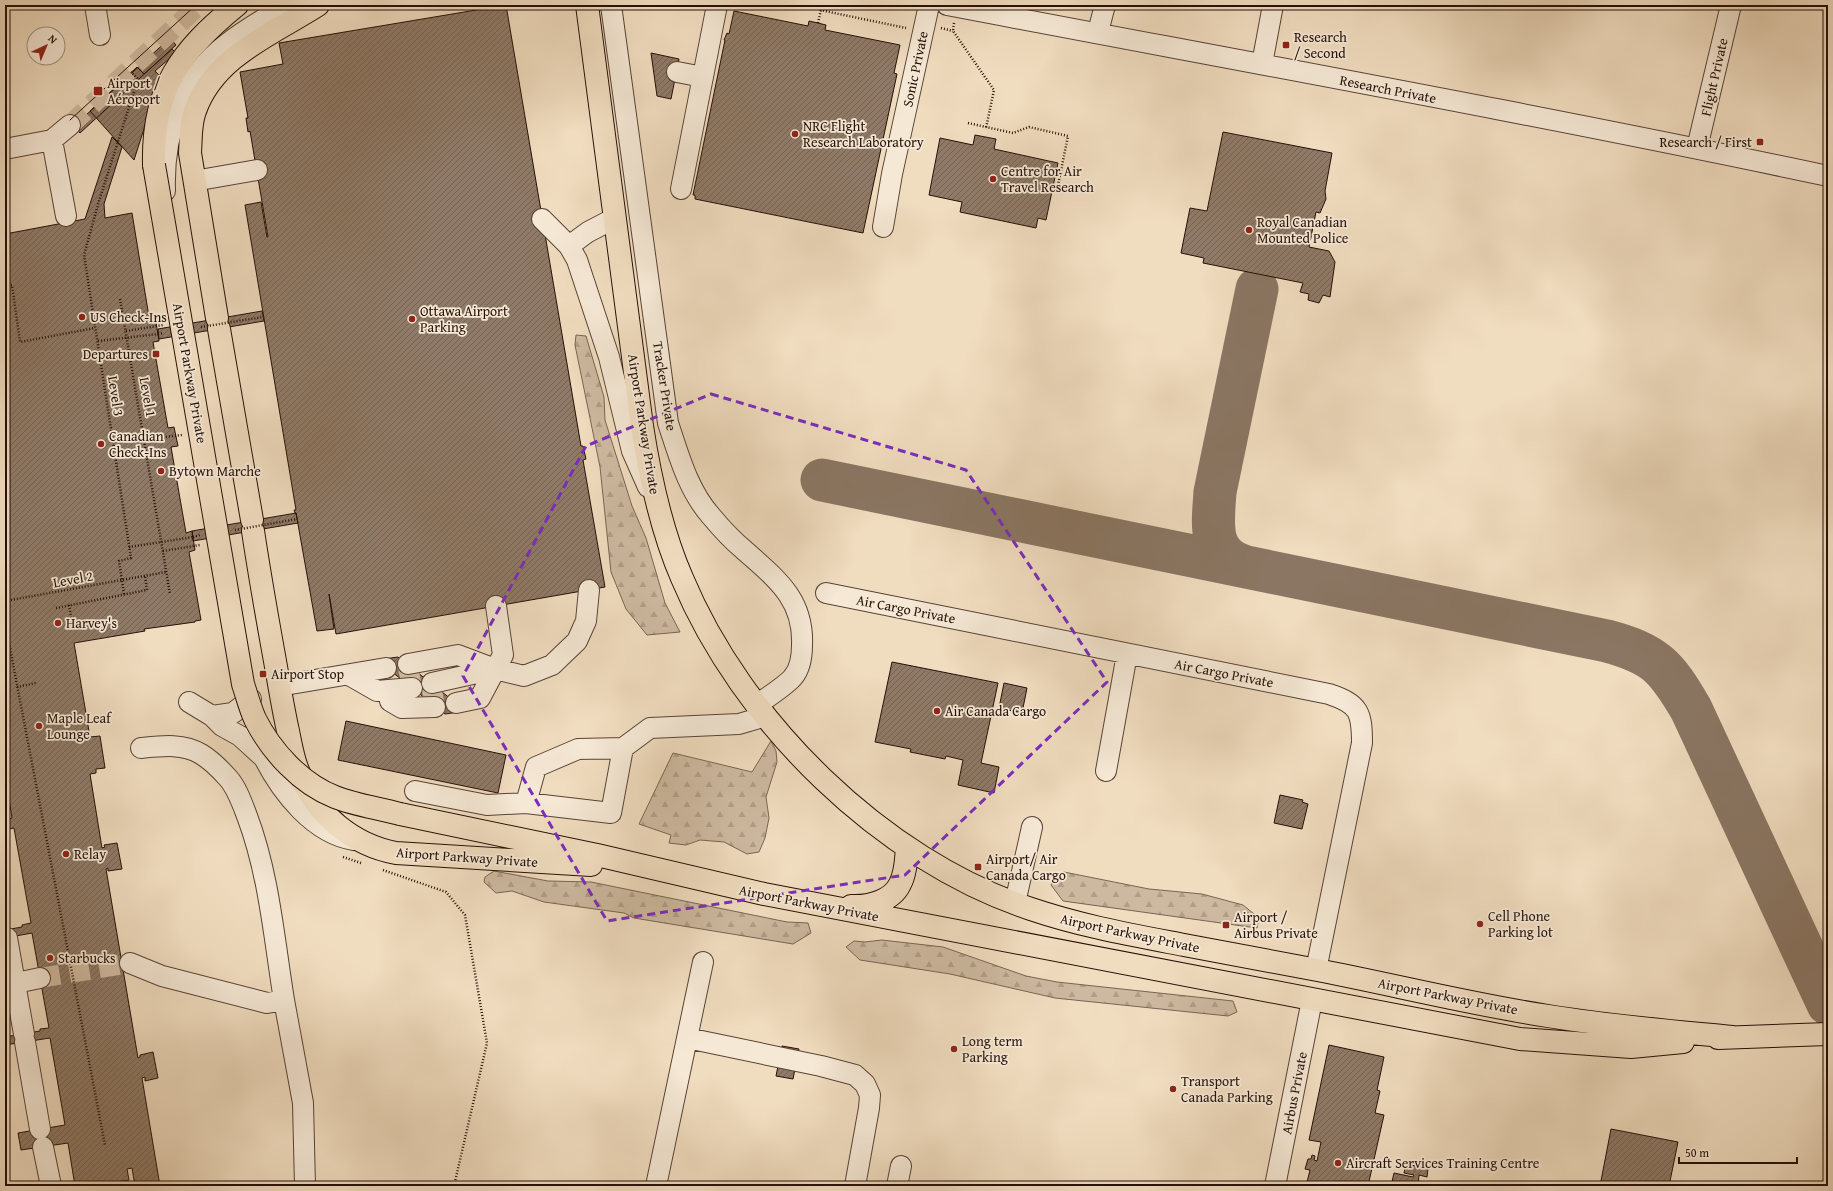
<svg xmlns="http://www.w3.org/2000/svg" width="1833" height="1191" font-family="'Gentium Book Plus',serif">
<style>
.forest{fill:url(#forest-firs);stroke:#796454}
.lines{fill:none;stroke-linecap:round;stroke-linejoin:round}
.taxiway{stroke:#8a7663;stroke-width:43}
.building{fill:url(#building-hatch);stroke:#251007}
.minor-tunnel{stroke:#d2bda3;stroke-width:20;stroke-dasharray:20 10;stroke-linecap:butt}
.minor-casing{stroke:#584335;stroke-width:22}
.highway-casing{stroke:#251007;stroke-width:24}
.path{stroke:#251007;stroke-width:2.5;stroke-dasharray:1 2;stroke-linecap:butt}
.minor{stroke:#f5e8d5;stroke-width:20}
.highway{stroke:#f0dcbf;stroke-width:22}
.tram{stroke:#251007;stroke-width:1}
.highway-bridge-casing{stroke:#251007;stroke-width:24;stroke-linecap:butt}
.path-bridge{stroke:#251007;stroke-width:2.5;stroke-dasharray:1 2;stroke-linecap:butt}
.highway-bridge{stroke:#f0dcbf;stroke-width:22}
.marked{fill:none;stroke:#7b2cbf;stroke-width:3;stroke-dasharray:8 5;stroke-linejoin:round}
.poi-dot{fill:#8f2418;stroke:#f5e8d5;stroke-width:1.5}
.labels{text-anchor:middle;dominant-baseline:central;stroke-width:3.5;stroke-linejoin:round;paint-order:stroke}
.poi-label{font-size:14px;fill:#251007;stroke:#f5e8d5;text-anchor:start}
.street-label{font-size:14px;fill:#251007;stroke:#f5e8d5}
</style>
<defs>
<pattern id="forest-firs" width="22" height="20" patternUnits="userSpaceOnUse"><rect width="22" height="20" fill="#cdb9a0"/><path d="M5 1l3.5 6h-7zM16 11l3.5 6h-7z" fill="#b09e88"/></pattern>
<pattern id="building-hatch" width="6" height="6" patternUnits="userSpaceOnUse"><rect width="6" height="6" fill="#8f7a67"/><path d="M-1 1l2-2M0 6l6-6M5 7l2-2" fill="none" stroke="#756353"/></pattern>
</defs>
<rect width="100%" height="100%" fill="#f0dcbf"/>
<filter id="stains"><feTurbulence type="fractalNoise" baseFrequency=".005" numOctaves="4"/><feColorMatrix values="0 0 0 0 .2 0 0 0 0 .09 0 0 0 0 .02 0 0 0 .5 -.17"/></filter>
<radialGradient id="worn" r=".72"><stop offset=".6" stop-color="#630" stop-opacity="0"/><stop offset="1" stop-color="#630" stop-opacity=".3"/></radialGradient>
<!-- forest -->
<path class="forest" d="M576,335L586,336L604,397L605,420L632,506L646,538L665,603L680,632L647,635L626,609L611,572L600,467L575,345Z
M771,741L776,751L777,762L766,797L769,818L765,838L759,852L747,854L724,842L700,840L686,845L669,843L671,835L639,824L673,753L752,772Z
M494,871L548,881L591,882L787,922L808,923L811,933L793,944L634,918L624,913L544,902L512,891L496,893L484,882L485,877Z
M1064,872L1149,889L1202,894L1243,905L1259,918L1257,928L1063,901L1051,885L1055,875Z
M882,940L943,947L1026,976L1057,982L1233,1001L1237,1012L1228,1016L1055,998L950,974L860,960L846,947L854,941L865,942Z"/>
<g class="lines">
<!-- taxiway -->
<path class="taxiway" d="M822,480L1607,641C1655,654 1666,666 1691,709L1828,1004
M1243,566C1207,554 1213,523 1215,492L1257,289"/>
</g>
<!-- building -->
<path class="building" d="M506,5L581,446H583L586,459L583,460L605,587L336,634L329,594L334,629L317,631L296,513H295L294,510H296L245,205L261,202L267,237H268L250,131L248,132L246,118H248L240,72L283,64L279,43Z
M734,11L808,26L809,21L818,23L826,25L825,30L900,45L894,73L897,74L863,233L695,199V195H693L725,40H724L727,33L729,34Z
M170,38L176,45L80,133L74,126Z
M172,49L176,53L155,71L161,77L154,84L157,88L134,160L90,111L137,67L144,74Z
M651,53L679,59L671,99L657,96Z
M1223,132L1332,153L1325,191L1326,199L1320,213L1316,212L1309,247L1329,251L1335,262L1330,297L1323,295L1319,303L1308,300L1309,294L1300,292L1303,283L1203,263L1204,258L1181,253L1190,208L1207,211Z
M975,135L996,139L994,149L1058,163L1046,220L1038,218L1036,228L960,212L962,202L929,195L940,138L973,145Z
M112,137L122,147L104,204L105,218L132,213L150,323L156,322L159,341L153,342L168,428L174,427L178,446L171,447L186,533L192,531L195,550L189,552L201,620L195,621V622L144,629L145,631L74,643L90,737L100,736L105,768L96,769V773L90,774L102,848L105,847L104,845L117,843L122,869L108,871V868L106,869L138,1058L140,1057V1055L153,1052L158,1078L145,1081V1077L142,1078L160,1186H135L132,1168L127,1169L129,1180L93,1186H75L68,1143L21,1150L18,1133L65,1125L50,1038L5,1045V1037L40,1031V1029L49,1028L32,933L5,938V930L22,927V925L31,923L14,828L5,830V820L12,818L5,773V234L85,219Z
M262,311L264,321L159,339L158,329Z
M296,513L298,523L193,541L192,531Z
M398,657L466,711L445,714L377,660Z
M892,662L998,683L981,763L999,767L994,793L958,785L963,760L946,756L945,759L910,752L911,749L875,742Z
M1004,683L1027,688L1022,713L999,708Z
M346,721L506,755L498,793L338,760Z
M1280,795L1303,800L1302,802L1308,804L1302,829L1274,823Z
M1329,1045L1384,1057L1377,1090L1380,1091L1375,1113L1384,1115L1368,1186H1306L1310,1170L1305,1169L1308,1159H1311L1312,1155L1315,1156L1314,1160L1317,1161L1321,1142L1309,1140Z
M782,1046L799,1049L793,1079L776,1076Z
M1611,1129L1678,1142L1669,1186H1600Z
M1406,1164L1416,1166V1165L1428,1169L1427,1177L1419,1175L1418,1186H1391L1394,1173L1413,1177L1414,1175L1404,1173Z"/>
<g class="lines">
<!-- minor-tunnel -->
<path class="minor-tunnel" d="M70,125L199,5
M400,678L420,674
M423,697L444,693
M40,978L130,963"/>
<!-- minor casing -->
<g class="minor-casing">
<path id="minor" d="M95,5L100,35
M611,5L668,423C679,456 688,490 711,516C721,528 732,540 743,549C775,578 804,598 802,645C802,656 800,669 793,677C787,685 766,698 757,705
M947,5C1241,61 1536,114 1828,176
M1098,32L1105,5
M1262,64L1273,5
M677,72L703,77
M52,140L66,216
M1697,148L1731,5
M5,149L52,140L70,125
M194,181L257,170
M681,189L717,5
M165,191C163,135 181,78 228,43C246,29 267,17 287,5
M542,219L569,246L577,260L609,357L632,451L648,487
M883,227L892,174L929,5
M569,246L588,232L615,218
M826,593L1329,694C1359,704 1362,712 1362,743L1316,970
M408,664L458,655L495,669L524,676L552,665L577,641L586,621L589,590
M349,675L377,691L412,688
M432,683L495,669
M279,686L386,668
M390,701L402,708L435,707
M189,702L212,716L222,726L240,736L263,757
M456,703L480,698L503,655L496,606
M212,716L233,713L251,699
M256,725C258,736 259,749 264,758C282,793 314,834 354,840
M141,748C161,746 183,743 201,754C211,760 220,769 228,778C237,788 242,803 247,816C269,874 274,938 284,1000
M623,748L611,813L526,803L536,767L578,749L623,748L650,728L739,724L766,716
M1106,771L1127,654
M415,791L487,805L526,803
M1015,903L1032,827
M7,938L24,1034
M130,963L162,976L267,1003L284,1000L303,1103L305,1186
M16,983L40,978
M687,1038L821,1066L855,1075L865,1084L870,1095L869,1108L855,1186
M25,1042L40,1129
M43,1147L51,1186
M656,1186L703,962
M897,1186L901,1166
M1275,1186L1312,1000"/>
</g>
<!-- highway casing -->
<g class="highway-casing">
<path id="highway" d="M587,5L642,426C650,478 661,530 682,578C742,722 882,860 1031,909C1081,926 1132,935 1184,945C1227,953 1270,961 1312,969C1391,984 1469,1004 1548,1016C1609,1026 1670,1031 1732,1037
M154,165C152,89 180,51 237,5
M217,318L190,153C191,139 190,124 195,111C214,56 273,34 318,5
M219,329L252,520
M253,531C259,571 266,611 273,650C278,677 282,704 288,731C291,745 293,761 300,775C317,815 353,845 396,853L591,865
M400,814L597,855L764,894L1520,1039L1631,1047L1683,1042
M851,906C869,907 892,901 900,884C906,873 906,859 907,847
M1718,1038L1828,1034"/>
</g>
<!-- path -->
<path class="path" d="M820,10L906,28
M818,23L822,5
M954,23L953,31L994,90L986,128
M941,28L953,31
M968,123L1013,133L1029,127L1068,136L1057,190
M5,286L12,285L20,342L95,328
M120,299L170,594
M126,331L163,325
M98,341L158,334
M145,439L182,435
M129,547L193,537
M163,551L200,545
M124,594L119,561L131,558L84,255L99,201L138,79L131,72
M5,601L166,572
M69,605L73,629
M56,608L147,590L145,576
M5,622L105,1145
M17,687L36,683
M343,857L361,863
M383,870L446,892L465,915L487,1043L454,1186"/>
<!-- minor -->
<use href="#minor" class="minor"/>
<!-- highway -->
<use href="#highway" class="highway"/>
<!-- tram -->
<path class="tram" d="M70,120L196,5"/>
<!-- highway-bridge casing -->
<g class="highway-bridge-casing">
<path id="highway-bridge" d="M154,165L243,684C247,696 250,708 255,719C271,751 301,784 335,797C355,805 378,808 400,814"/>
</g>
<!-- path-bridge -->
<path class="path-bridge" d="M201,327L263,317
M158,334L164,333
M235,530L297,519
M193,537L200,535"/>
<!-- highway-bridge -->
<use href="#highway-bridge" class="highway-bridge"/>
</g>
<!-- marked area -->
<path class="marked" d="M711,394L966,470L1107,682L905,875L607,921L463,676L586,446Z"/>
<!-- markers -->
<g class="poi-dot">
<rect x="1282" y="41" width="8" height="8" rx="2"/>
<rect x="93" y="86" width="10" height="10" rx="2"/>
<circle cx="795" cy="134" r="4"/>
<rect x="1756" y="138" width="8" height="8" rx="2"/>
<circle cx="993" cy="179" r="4"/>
<circle cx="1249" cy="230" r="4"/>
<circle cx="82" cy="317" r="4"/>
<circle cx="412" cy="319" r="4"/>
<rect x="152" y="350" width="8" height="8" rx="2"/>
<circle cx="101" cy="444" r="4"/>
<circle cx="161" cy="471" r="4"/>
<circle cx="58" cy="623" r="4"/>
<rect x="259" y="670" width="8" height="8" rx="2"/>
<circle cx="937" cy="711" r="4"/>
<circle cx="39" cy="726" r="4"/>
<circle cx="66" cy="854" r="4"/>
<rect x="974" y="863" width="8" height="8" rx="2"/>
<circle cx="1480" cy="924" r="4"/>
<rect x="1222" y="921" width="8" height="8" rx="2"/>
<circle cx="50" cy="958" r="4"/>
<circle cx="954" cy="1049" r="4"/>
<circle cx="1173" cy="1089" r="4"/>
<circle cx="1338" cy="1163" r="4"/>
</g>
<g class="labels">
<!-- poi labels -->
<g class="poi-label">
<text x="1294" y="37">Research<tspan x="1294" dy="16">/ Second</tspan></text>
<text x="107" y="83">Airport /<tspan x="107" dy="16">Aéroport</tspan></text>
<text x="803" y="126">NRC Flight<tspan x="803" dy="16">Research Laboratory</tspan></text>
<text x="1752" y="142" text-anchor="end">Research / First</text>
<text x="1001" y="171">Centre for Air<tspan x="1001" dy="16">Travel Research</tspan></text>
<text x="1257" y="222">Royal Canadian<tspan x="1257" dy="16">Mounted Police</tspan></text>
<text x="420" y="311">Ottawa Airport<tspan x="420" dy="16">Parking</tspan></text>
<text x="90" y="317">US Check-Ins</text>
<text x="148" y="354" text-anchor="end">Departures</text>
<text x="109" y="436">Canadian<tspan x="109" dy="16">Check-Ins</tspan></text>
<text x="169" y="471">Bytown Marche</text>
<text x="66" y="623">Harvey's</text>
<text x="271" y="674">Airport Stop</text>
<text x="945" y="711">Air Canada Cargo</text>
<text x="47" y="718">Maple Leaf<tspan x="47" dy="16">Lounge</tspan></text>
<text x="74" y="854">Relay</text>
<text x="986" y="859">Airport/ Air<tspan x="986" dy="16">Canada Cargo</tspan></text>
<text x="1488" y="916">Cell Phone<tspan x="1488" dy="16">Parking lot</tspan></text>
<text x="1234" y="917">Airport /<tspan x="1234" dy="16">Airbus Private</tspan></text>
<text x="58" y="958">Starbucks</text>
<text x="962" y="1041">Long term<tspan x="962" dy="16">Parking</tspan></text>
<text x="1181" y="1081">Transport<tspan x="1181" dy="16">Canada Parking</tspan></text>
<text x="1346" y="1163">Aircraft Services Training Centre</text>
</g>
<!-- street labels -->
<g class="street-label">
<text transform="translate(915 69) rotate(-78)">Sonic Private</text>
<text transform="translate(1714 77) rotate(-77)">Flight Private</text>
<text transform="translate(1388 89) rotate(11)">Research Private</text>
<text transform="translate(190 373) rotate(80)">Airport Parkway Private</text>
<text transform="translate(665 386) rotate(81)">Tracker Private</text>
<text transform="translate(116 396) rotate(81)">Level 3</text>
<text transform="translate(148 397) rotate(80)">Level 1</text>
<text transform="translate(644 424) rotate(81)">Airport Parkway Private</text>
<text transform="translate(73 579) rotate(-10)">Level 2</text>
<text transform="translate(906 609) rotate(11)">Air Cargo Private</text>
<text transform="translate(1224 673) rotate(11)">Air Cargo Private</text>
<text transform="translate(467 857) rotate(4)">Airport Parkway Private</text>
<text transform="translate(809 903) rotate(11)">Airport Parkway Private</text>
<text transform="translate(1130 933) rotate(12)">Airport Parkway Private</text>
<text transform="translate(1448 996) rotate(11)">Airport Parkway Private</text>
<text transform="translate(1294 1093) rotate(-79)">Airbus Private</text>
</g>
</g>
<!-- margin -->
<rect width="1833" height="1191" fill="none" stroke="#f0dcbf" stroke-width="20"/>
<rect x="6" y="6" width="1821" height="1179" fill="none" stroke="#251007" stroke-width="2"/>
<rect x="10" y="10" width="1813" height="1171" fill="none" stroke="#251007"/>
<!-- north arrow -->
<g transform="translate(46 46) rotate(44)"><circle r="19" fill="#f5e8d5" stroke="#a29283"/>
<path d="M0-3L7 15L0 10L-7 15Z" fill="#8f2418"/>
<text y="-6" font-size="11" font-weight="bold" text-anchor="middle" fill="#251007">N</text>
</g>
<!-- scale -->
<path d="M1679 1157v6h118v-6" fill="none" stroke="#251007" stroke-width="2"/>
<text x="1685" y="1157" font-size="12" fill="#251007" stroke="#f5e8d5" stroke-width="3" paint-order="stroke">50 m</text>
<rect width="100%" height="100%" filter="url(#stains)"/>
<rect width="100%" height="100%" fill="url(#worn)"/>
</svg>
